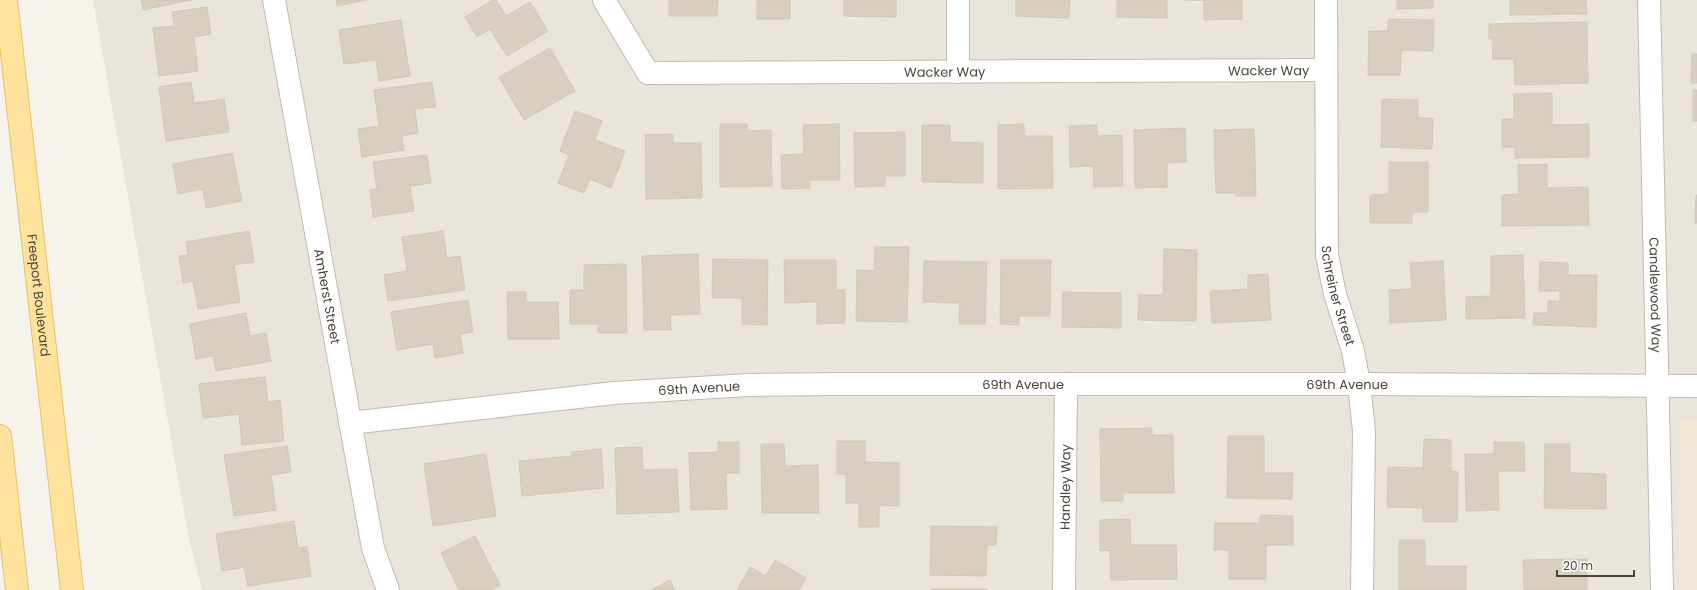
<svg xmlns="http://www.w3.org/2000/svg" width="1697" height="590" font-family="Poppins,sans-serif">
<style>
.residential{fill:#eae5da}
.education{fill:#efe8d6}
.building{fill:#d8cfc1;stroke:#d3c7b4}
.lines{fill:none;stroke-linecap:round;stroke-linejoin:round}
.minor-casing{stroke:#c2bbae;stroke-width:24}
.tertiary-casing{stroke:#c2bbae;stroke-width:24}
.primary-casing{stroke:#e6c16a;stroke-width:24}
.minor{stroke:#fff;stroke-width:22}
.tertiary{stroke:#fff;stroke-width:22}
.primary{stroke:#ffe39c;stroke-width:22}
.labels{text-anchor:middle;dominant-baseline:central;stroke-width:3;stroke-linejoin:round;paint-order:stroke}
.street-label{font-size:13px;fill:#4b4439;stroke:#fff}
</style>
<rect width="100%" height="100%" fill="#f6f3ec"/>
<!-- residential -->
<path class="residential" d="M93,0H1697V422H1680L1679,590H202L189,540Z"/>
<!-- education -->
<path class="education" d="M1680,422H1697V590H1679Z"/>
<!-- building -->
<path class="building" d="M141,0H191L143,10Z
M336,0H366L337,6Z
M493,0H496L506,16L530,2L548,31L507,56L490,29L477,37L465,17Z
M669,0H718L717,16H669Z
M757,0H790V19H757Z
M844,0H896V17L844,16Z
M1016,0H1070L1069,18L1016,16Z
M1117,0H1167V18L1117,17Z
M1185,0H1242V19L1204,20V0Z
M1397,0H1433V8L1397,9Z
M1510,0H1586L1587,14L1510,15Z
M207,7L211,34L194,37L198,71L159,76L153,28L174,26L172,12Z
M1388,19L1434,20L1433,51L1401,50L1400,75H1368L1369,31H1388Z
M401,20L410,76L379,81L376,60L344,64L339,30Z
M1587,22L1588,83L1515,85L1514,59H1493L1492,38L1489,39V24Z
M550,48L575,91L524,120L499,77Z
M1692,54H1697V83H1691Z
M191,82L194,103L224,99L229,132L166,141L159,87Z
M432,82L436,107L415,109L418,133L402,136L404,150L362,157L358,129L379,126L374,90Z
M1693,90H1697V121H1693Z
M1552,93V125L1589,124V157L1515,158V147H1502V119H1514V94Z
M1382,99L1418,100V118H1433L1432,149L1381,147Z
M575,111L602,121L595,140L625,151L611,188L590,179L584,193L558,183L569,155L560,151Z
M720,124H747V131L771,130L772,186L720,187Z
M839,124L840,180H810V188L782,189L781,155L804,154L803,125Z
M1024,124V136H1052L1053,188L998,189V125Z
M922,125H950V142L983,143V183L922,182Z
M1097,125V136L1122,135L1123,186L1094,187L1093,166L1070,167L1069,126Z
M1185,128L1186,162L1167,163V187L1135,188L1134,130Z
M1254,129L1256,196H1236V193H1216L1214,130Z
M905,132V176H885V186L855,187L854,133Z
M673,134V143H701L702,198L646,199L645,135Z
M232,153L242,201L206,208L203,189L178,194L173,164Z
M427,155L431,183L410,186L414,211L373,217L370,190L377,189L373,162Z
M1389,162H1428V212H1412V223H1370V195L1389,194Z
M1547,164V188L1588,187L1589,225L1502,226V195L1519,194L1518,165Z
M1696,195H1697V223H1695Z
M249,231L254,262L234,265L240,302L198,309L193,281L183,283L179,256L188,255L186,242Z
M443,231L447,258L460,256L465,290L388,301L384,275L407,271L402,237Z
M875,247H909L907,322L856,321L857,270L874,271Z
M1164,249L1197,250L1196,321L1138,320L1139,295H1163Z
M698,254L700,314L670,315L671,330H644L642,256Z
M1523,255L1525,318L1466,319V297L1491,296V256Z
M713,259L768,260L767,325L742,324V298H712Z
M784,260H836V290H845V323L817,324V302L785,303Z
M1001,260H1051L1050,316H1019V325L1000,324Z
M924,261L987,262L985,324H959L960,303L923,302Z
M1443,261L1446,320L1390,323L1389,290L1412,289L1410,263Z
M1540,262L1568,263V275H1597L1596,327L1533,325L1534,313H1548V301H1560V291H1539Z
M626,264L627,333H598V324H570V290H584V265Z
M1268,274L1271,320L1212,323L1210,291L1248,289V275Z
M507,292H526V302H558L559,339H508Z
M1063,292L1121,293V328L1062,327Z
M468,300L473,332L460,334L463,353L435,358L433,344L397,350L391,312Z
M246,313L250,336L266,333L271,361L216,371L213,356L196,359L190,324Z
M265,377L268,402L280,400L284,441L242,445L239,414L203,418L199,384Z
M1152,428V435H1173L1174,493H1123V501H1101L1100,429Z
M1228,436H1264V473H1293L1292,499L1227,498Z
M1424,439L1451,440V471L1458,472L1457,522H1423V508L1387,507L1388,467L1423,468Z
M837,441H865V462L899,463V506L879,505V527H859V503H846V474H837Z
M718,442H739V473H726L727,509L691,510L689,453L718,452Z
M1494,442H1524L1525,471H1498L1499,510L1466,511L1465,454H1494Z
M761,444H784L785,466L818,465L819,513H762Z
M1545,444H1570V473L1606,474V509L1544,508Z
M287,446L291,472L271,475L276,510L234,516L224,455Z
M642,447L643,470L677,469L679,512L617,514L615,448Z
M601,449L604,488L522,496L519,461L572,456L571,452Z
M486,454L496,516L433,526L424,464Z
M1260,515L1293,516V545H1266V579H1229V550H1214L1215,523H1260Z
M1130,519L1131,545H1176L1177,579L1111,580L1110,550L1100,551V520Z
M294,521L298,548L307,546L311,576L248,586L244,567L222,571L216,534Z
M931,526L997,527L996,545H987L986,576L930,575Z
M475,536L500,585L491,590H459L441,553Z
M1399,540H1425V566H1466V590H1399Z
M1587,559V590H1524L1523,560Z
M775,560L806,578L799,590H737L750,567L766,576Z
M670,580L675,590H651Z
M931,589H987V590H931Z"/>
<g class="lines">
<!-- minor casing -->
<g class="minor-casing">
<g id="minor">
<path id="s1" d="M604,0L648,73L1326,70"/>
<path d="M958,0V72"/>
<path id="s2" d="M1326,0L1327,255L1335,294L1353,351L1359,384L1364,431L1362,590"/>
<path id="s3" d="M1649,0L1662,590"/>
<path id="s4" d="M350,423L614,393L748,385L839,384H1359L1697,386"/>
<path id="s5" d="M1064,590L1066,384"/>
</g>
</g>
<!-- tertiary casing -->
<g class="tertiary-casing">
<g id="tertiary">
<path id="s6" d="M274,0L373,548L388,590"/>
</g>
</g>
<!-- primary casing -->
<g class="primary-casing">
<g id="primary">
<path id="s7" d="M6,0L72,590"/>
<path d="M0,436L17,590"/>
</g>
</g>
<!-- minor -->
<use href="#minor" class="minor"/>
<!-- tertiary -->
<use href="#tertiary" class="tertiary"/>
<!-- primary -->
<use href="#primary" class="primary"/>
</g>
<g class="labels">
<!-- street labels -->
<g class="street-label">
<text stroke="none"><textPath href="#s1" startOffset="706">Wacker Way</textPath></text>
<text stroke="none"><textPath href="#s1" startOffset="382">Wacker Way</textPath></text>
<text stroke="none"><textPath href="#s7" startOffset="297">Freeport Boulevard</textPath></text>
<text stroke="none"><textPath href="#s2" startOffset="297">Schreiner Street</textPath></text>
<text stroke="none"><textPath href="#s3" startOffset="295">Candlewood Way</textPath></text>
<text stroke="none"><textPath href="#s6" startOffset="301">Amherst Street</textPath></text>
<text stroke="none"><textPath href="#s4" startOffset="675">69th Avenue</textPath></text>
<text stroke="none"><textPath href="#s4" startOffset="999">69th Avenue</textPath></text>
<text stroke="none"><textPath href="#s4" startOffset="351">69th Avenue</textPath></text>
<text stroke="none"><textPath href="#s5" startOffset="103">Handley Way</textPath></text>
</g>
</g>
<!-- scale -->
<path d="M1557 570v6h77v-6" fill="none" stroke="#4b4439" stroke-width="2"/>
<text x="1563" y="570" font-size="12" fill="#4b4439" stroke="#ffffff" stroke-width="3" paint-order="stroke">20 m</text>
</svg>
